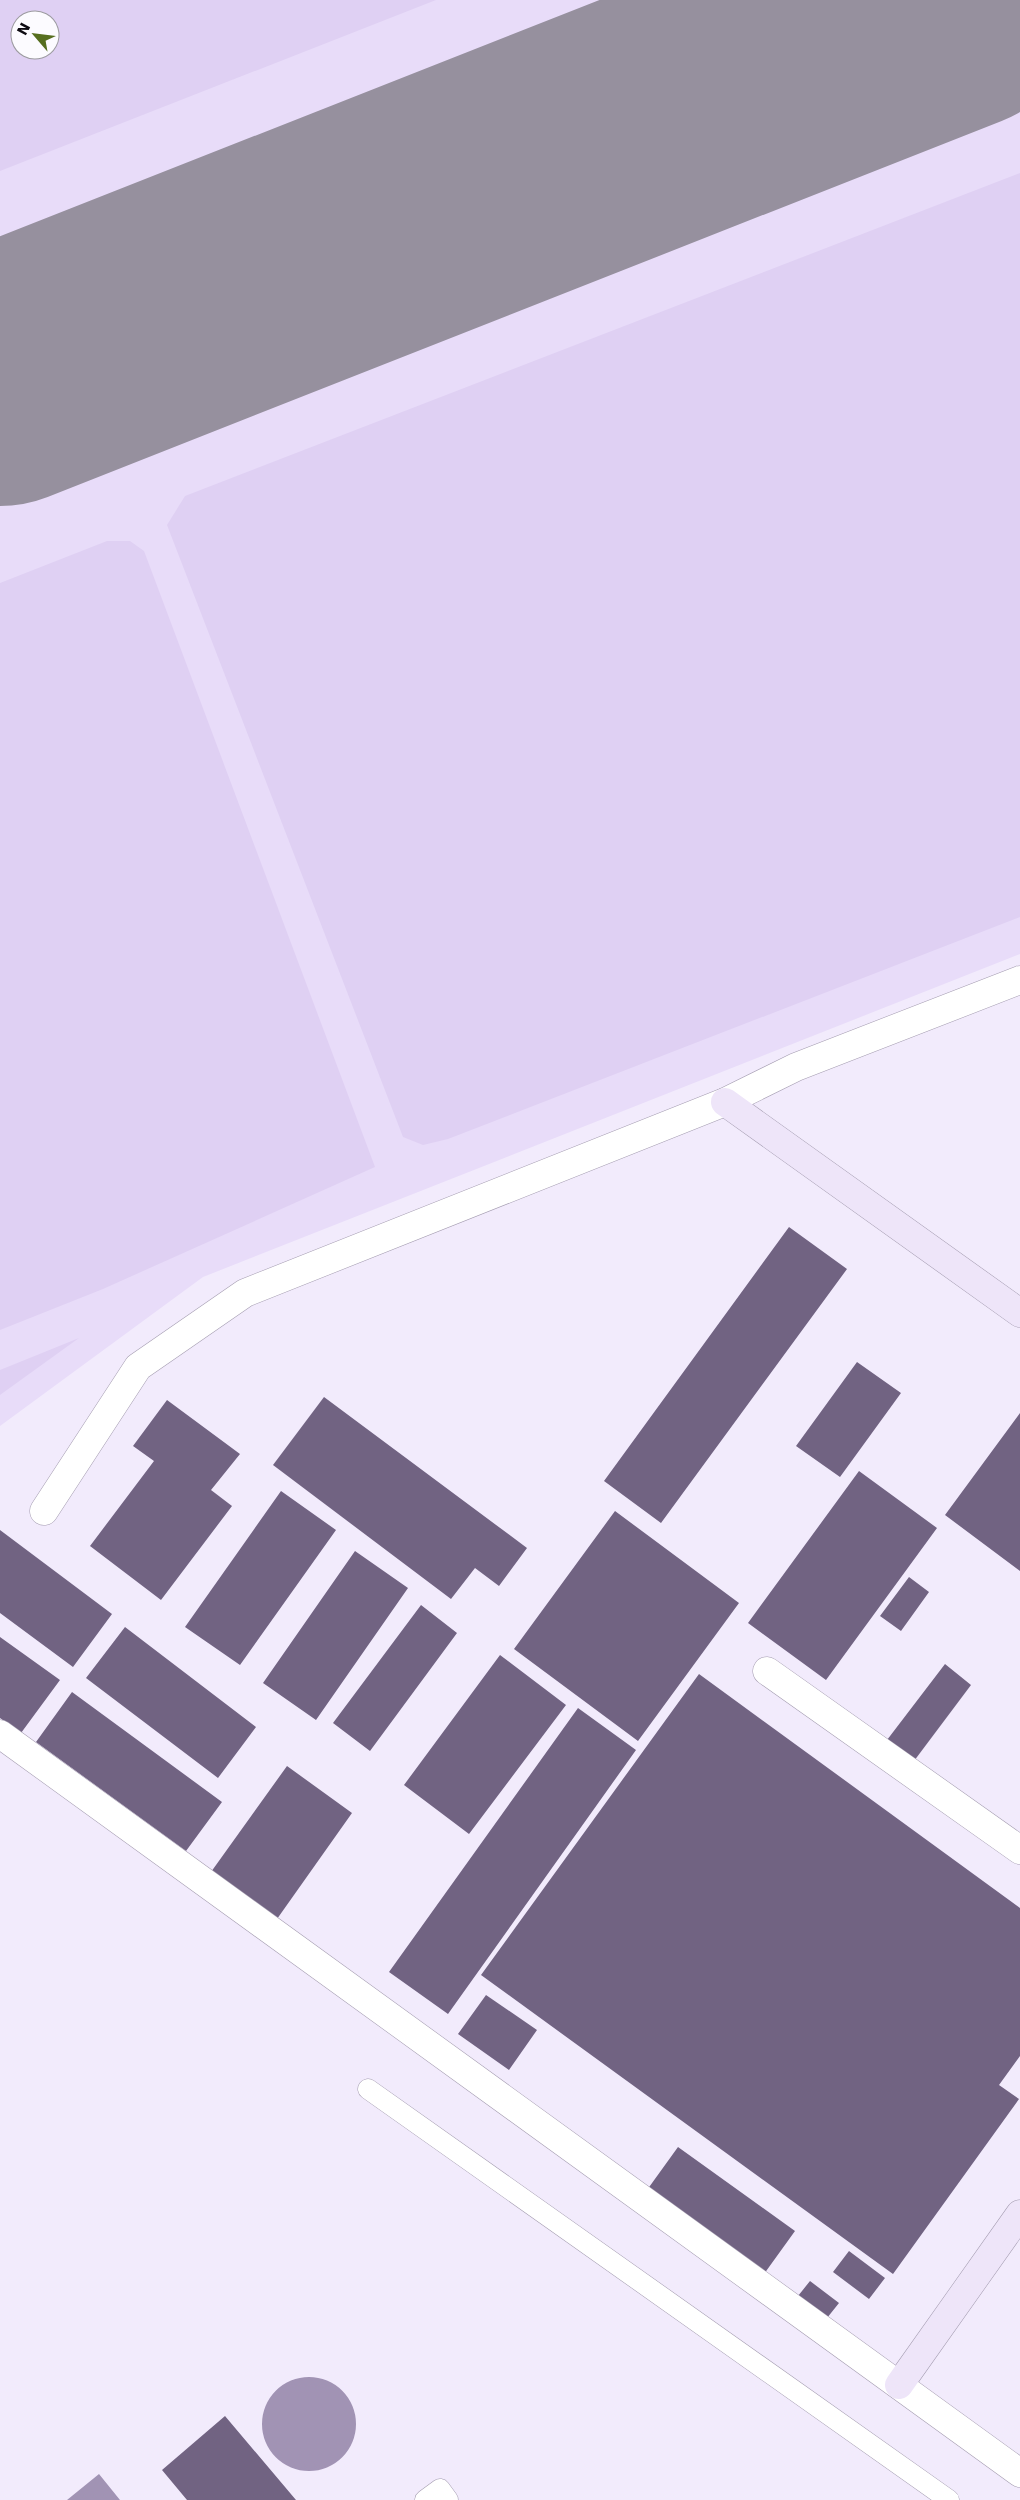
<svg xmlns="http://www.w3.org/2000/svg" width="1020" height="2500" font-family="'DejaVu Sans',sans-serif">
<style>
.built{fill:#e8dcf9;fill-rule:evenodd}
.green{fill:#dfd0f3;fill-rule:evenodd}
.water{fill:#a193b4}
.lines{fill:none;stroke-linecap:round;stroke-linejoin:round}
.runway{stroke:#96909e;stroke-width:260}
.building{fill:#716382}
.lane-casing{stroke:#a49cb0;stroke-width:21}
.street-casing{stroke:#a49cb0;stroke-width:29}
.secondary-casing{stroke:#a49cb0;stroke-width:29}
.lane{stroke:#fff;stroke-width:20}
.street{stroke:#fff;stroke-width:28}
.secondary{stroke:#eee5f9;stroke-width:28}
</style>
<rect width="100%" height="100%" fill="#f2ebfc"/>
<!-- built -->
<path class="built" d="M0,0H1020V954L203,1277L0,1426ZM20,20H50V50H20Z"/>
<!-- green -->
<path class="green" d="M0,0H436L0,171ZM20,20H50V50H20Z
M1020,173V917L448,1139L423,1145L403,1137L167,525L185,496Z
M107,541H130L144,551L375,1167L103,1289L0,1330V583Z
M79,1338L0,1395V1370Z"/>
<!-- water -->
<path class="water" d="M262 2424a47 47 0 1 1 94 0a47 47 0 1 1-94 0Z
M99,2474L120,2500H67Z"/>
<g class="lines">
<!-- runway -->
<path class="runway" d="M0,376L954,0"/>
</g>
<!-- building -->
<path class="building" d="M789,1227L847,1269L661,1523L604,1481Z
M857,1362L901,1393L840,1477L796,1446Z
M324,1397L527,1548L499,1586L475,1568L451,1599L273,1465Z
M167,1400L240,1454L211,1490L232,1506L161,1600L90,1546L154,1461L133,1446Z
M1020,1413V1571L945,1515Z
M859,1471L937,1528L826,1680L748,1623Z
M281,1491L336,1530L240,1665L185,1627Z
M615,1511L739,1603L638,1741L514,1649Z
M0,1530L112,1614L73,1667L0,1613Z
M355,1551L408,1588L316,1720L263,1683Z
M909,1577L929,1592L901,1631L880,1616Z
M421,1605L457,1633L370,1751L333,1723Z
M125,1627L256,1727L218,1778L86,1678Z
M0,1637L60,1680L21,1733L0,1718Z
M500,1655L566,1705L469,1834L404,1785Z
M945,1664L971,1685L914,1761L887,1740Z
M699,1674L1020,1908V2056L999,2085L1019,2099L893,2274L481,1975Z
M72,1692L222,1802L186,1851L36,1742Z
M578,1708L636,1750L448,2014L389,1972Z
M287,1766L352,1813L277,1919L211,1872Z
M486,1995L537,2030L509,2070L458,2034Z
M678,2147L795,2231L764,2274L647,2190Z
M849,2251L885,2278L869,2299L833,2272Z
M810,2281L839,2303L827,2318L798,2296Z
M225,2416L296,2500H187L162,2470Z"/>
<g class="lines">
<!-- lane casing -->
<g class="lane-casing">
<path id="lane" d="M368,2089L949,2500
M425,2500L440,2489L448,2500"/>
</g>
<!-- street casing -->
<g class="street-casing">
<path id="street" d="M44,1511L138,1367L245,1293L725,1102L796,1067L1020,980
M767,1671L1020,1850
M0,1734L1020,2473"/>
</g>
<!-- secondary casing -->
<g class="secondary-casing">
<path id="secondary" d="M725,1102L1020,1313
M899,2385L1020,2214"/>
</g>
<!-- lane -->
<use href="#lane" class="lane"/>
<!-- street -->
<use href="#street" class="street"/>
<!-- secondary -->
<use href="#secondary" class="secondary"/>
</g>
<!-- north arrow -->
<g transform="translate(35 35) rotate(298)"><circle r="24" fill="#fcfbff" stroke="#9c9ba0"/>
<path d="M0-4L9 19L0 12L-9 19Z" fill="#566e1f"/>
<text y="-8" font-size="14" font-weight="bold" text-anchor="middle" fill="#0d0a11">N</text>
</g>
</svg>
